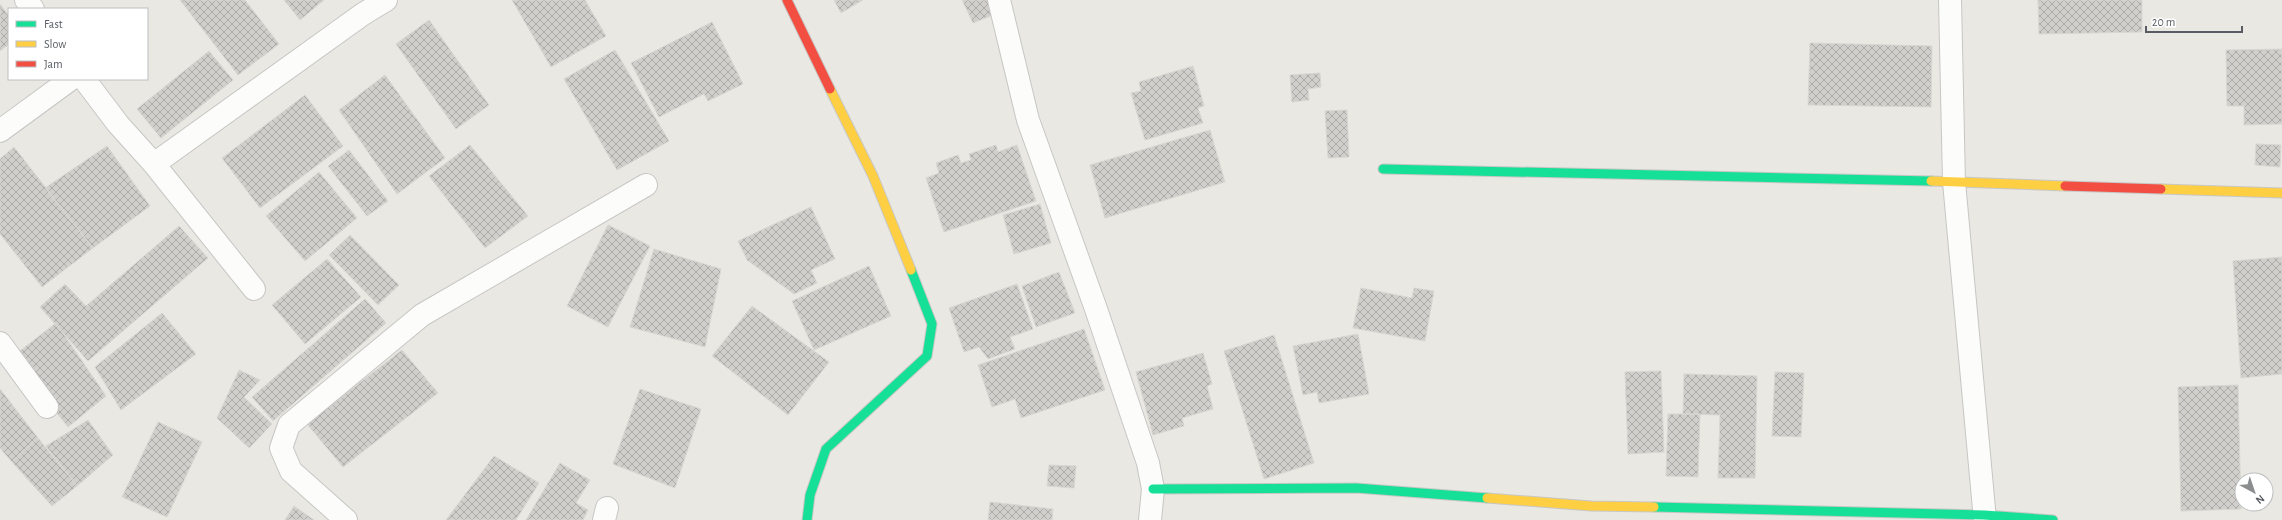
<svg xmlns="http://www.w3.org/2000/svg" width="2282" height="520" font-family="'Alegreya Sans',sans-serif">
<style>
.building{fill:url(#building-cross-hatch);stroke:#d9d7d2}
.lines{fill:none;stroke-linecap:round;stroke-linejoin:round}
.street-casing{stroke:#c6c6c5;stroke-width:24}
.fast-casing{stroke:#c7c7c6;stroke-width:11}
.slow-casing{stroke:#c7c7c6;stroke-width:11}
.jam-casing{stroke:#c7c7c6;stroke-width:11}
.street{stroke:#fcfcfb;stroke-width:22}
.fast{stroke:#16e098;stroke-width:9}
.slow{stroke:#ffcf43;stroke-width:9}
.jam{stroke:#f24e42;stroke-width:9}
</style>
<defs>
<pattern id="building-cross-hatch" width="8" height="8" patternUnits="userSpaceOnUse"><rect width="8" height="8" fill="#d0cfcb"/><path d="M0 0l8 8M0 8l8-8" fill="none" stroke="#acaba8"/></pattern>
</defs>
<rect width="100%" height="100%" fill="#eae8e2"/>
<!-- building -->
<path class="building" d="M180,0H245L279,44L238,75Z
M284,0H324L300,20Z
M512,0H585L606,36L551,67Z
M834,0H863L841,13Z
M962,0H992L998,13L973,23Z
M2038,0H2142V32L2039,34Z
M0,4L9,16V44L0,51Z
M429,20L489,105L456,129L396,44Z
M712,22L743,84L708,101L704,94L659,117L631,63Z
M1810,43L1932,46L1931,107L1808,105Z
M2282,49V124L2244,125V106H2227L2226,50Z
M615,50L669,141L617,170L564,79Z
M209,51L233,80L161,138L137,109Z
M1193,66L1204,106L1198,108L1203,123L1145,140L1131,93L1141,91L1139,82Z
M1320,73L1321,87L1308,89L1309,100L1292,102L1290,75Z
M385,75L445,158L397,194L339,110Z
M305,95L343,146L260,208L222,158Z
M1347,110L1349,157L1328,158L1325,111Z
M1210,130L1225,182L1105,218L1090,165Z
M2256,144L2281,145L2280,167L2255,165Z
M470,145L528,216L485,248L429,176Z
M996,145L998,152L1017,145L1036,201L944,232L926,178L939,173L936,163L958,155L961,163L971,160L969,154Z
M107,146L150,206L93,248L45,188Z
M14,147L93,248L42,287L0,234V159Z
M349,150L388,201L367,216L328,166Z
M319,172L357,218L305,261L266,216Z
M1040,204L1051,243L1014,254L1003,215Z
M811,207L835,259L811,270L817,283L794,294L747,260L738,241Z
M608,225L650,246L608,327L567,306Z
M179,226L208,258L88,361L40,307L65,284L86,306Z
M350,235L399,285L378,305L329,255Z
M654,249L721,269L705,347L630,327Z
M2282,257V374L2241,378L2233,261Z
M327,259L361,297L305,344L272,305Z
M869,266L891,316L814,350L792,301Z
M1059,272L1075,313L1036,327L1022,286Z
M1017,284L1033,329L1010,337L1015,349L988,359L979,347L964,352L949,308Z
M1361,288L1412,298L1414,288L1434,291L1425,341L1353,328Z
M365,299L386,323L273,421L252,397Z
M752,306L829,362L788,415L712,356Z
M162,313L196,354L121,410L95,367Z
M56,323L106,396L68,427L12,357Z
M1084,329L1105,390L1021,418L1015,399L992,407L978,365Z
M1358,334L1369,394L1319,403L1317,392L1303,395L1293,346Z
M1274,335L1314,463L1264,479L1224,351Z
M402,350L438,393L343,467L307,424Z
M1203,353L1212,384L1207,386L1213,409L1182,418L1184,426L1153,435L1136,372Z
M239,370L260,380L244,397L272,424L249,448L217,418Z
M1661,371L1664,452L1628,454L1625,372Z
M1775,372L1804,373L1801,437L1772,436Z
M1684,374L1757,376L1755,478H1718L1720,415L1683,414Z
M2238,385L2241,509L2181,511L2178,387Z
M0,389L38,438L12,462L0,448Z
M640,389L701,409L675,488L613,464Z
M1668,414H1700L1698,477L1666,476Z
M88,420L113,455L77,486L46,446Z
M158,422L202,442L167,517L122,497Z
M38,438L77,486L52,506L12,462Z
M494,456L539,483L516,520H446Z
M560,463L590,480L576,503L588,510L583,520H526Z
M1049,465L1076,466L1074,488L1047,486Z
M990,502L1053,509L1052,520H988Z
M294,506L314,520H285Z"/>
<g class="lines">
<!-- street casing -->
<g class="street-casing">
<path id="street" d="M26,0L33,9
M999,0L1028,120L1096,309L1148,463L1153,489L1150,520
M1950,0L1954,182L1985,520
M84,79L118,124L154,164L254,289
M0,131L71,79
M154,164L363,14L386,0
M0,343L47,407
M346,520L291,471L281,448L289,425L422,315L646,185
M604,520L607,508"/>
</g>
<!-- fast casing -->
<g class="fast-casing">
<path id="fast" d="M1383,169L1931,181
M1153,489L1356,488L1487,498
M1654,507L1984,515L2053,520
M807,520L810,495L826,449L927,356L932,324L911,270"/>
</g>
<!-- slow casing -->
<g class="slow-casing">
<path id="slow" d="M830,89L873,176L911,270
M1931,181L2065,186
M2161,189L2282,193
M1487,498L1591,506L1654,507"/>
</g>
<!-- jam casing -->
<g class="jam-casing">
<path id="jam" d="M787,0L830,89
M2065,186L2161,189"/>
</g>
<!-- street -->
<use href="#street" class="street"/>
<!-- fast -->
<use href="#fast" class="fast"/>
<!-- slow -->
<use href="#slow" class="slow"/>
<!-- jam -->
<use href="#jam" class="jam"/>
</g>
<!-- legend -->
<rect x="8" y="8" width="140" height="72" fill="#ffffff" stroke="#bcbec0"/>
<rect x="16" y="21" width="20" height="6" fill="#16e098" stroke="#bcbec0"/>
<text x="44" y="28" font-size="12" fill="#585c62">Fast</text>
<rect x="16" y="41" width="20" height="6" fill="#ffcf43" stroke="#bcbec0"/>
<text x="44" y="48" font-size="12" fill="#585c62">Slow</text>
<rect x="16" y="61" width="20" height="6" fill="#f24e42" stroke="#bcbec0"/>
<text x="44" y="68" font-size="12" fill="#585c62">Jam</text>
<!-- north arrow -->
<g transform="translate(2254 492) rotate(140)"><circle r="19" fill="#ffffff" stroke="#bcbec0"/>
<path d="M0-3L7 15L0 10L-7 15Z" fill="#8b8d8f"/>
<text y="-6" font-size="11" font-weight="bold" text-anchor="middle" fill="#585c62">N</text>
</g>
<!-- scale -->
<path d="M2146 26v6h96v-6" fill="none" stroke="#585c62" stroke-width="2"/>
<text x="2152" y="26" font-size="12" fill="#585c62" stroke="#ffffff" stroke-width="3" paint-order="stroke">20 m</text>
</svg>
